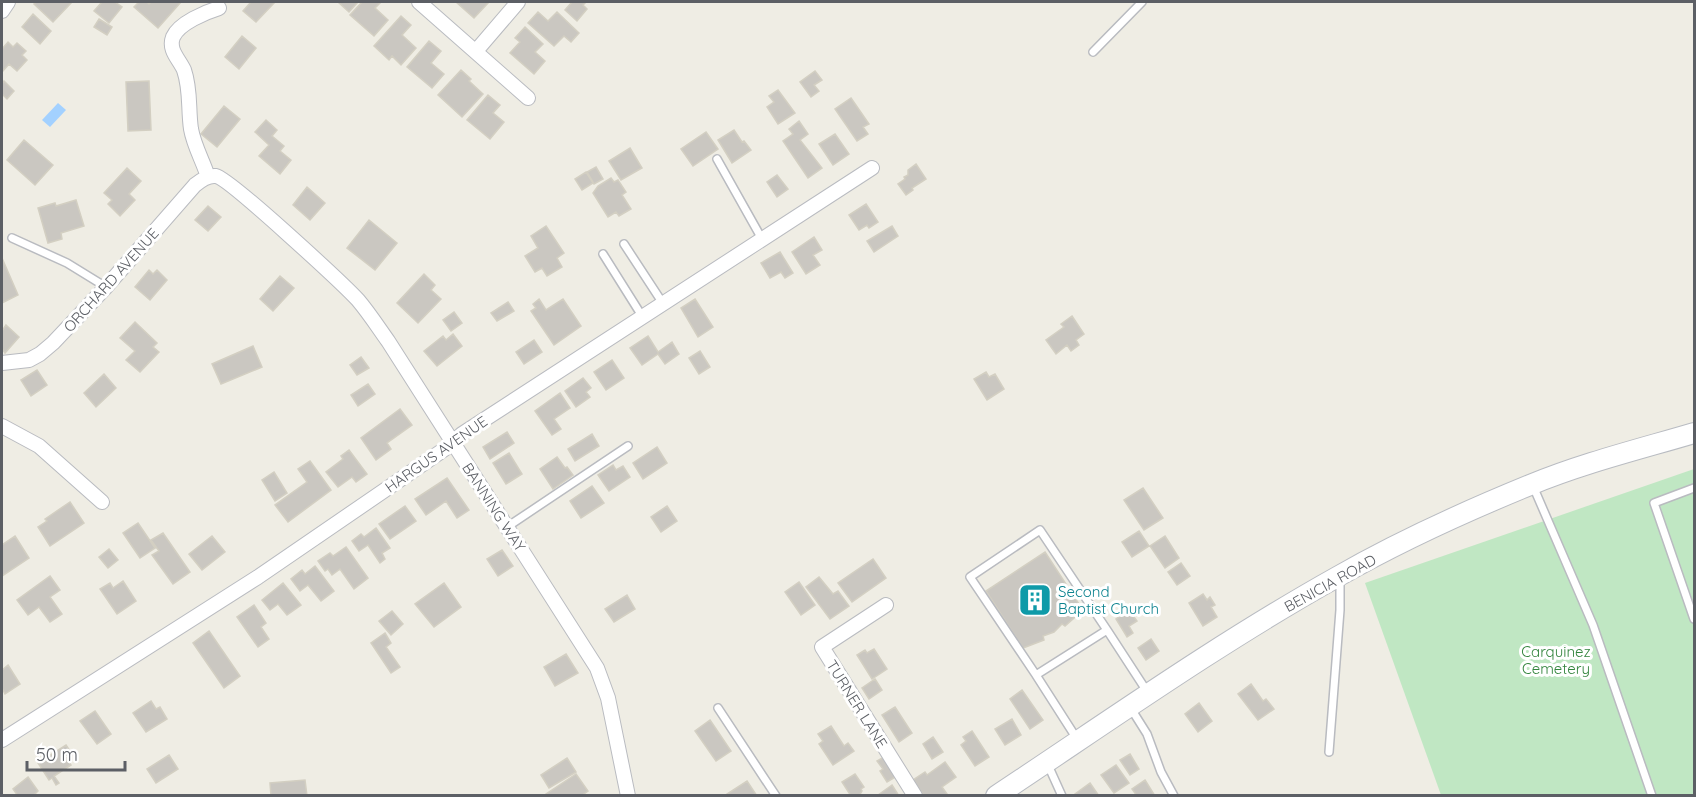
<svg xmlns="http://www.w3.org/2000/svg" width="1696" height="797" font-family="Quicksand,sans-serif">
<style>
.green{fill:#c0e7c3}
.water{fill:#a3d1ff}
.building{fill:#cac7c1;stroke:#d3cfc2;stroke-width:1.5}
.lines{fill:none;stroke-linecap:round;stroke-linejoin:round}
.lane-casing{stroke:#b9bbc0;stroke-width:10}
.street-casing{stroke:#b9bbc0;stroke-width:16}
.secondary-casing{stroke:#b9bcc2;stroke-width:22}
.lane{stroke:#fff;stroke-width:7}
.street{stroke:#fff;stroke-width:14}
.secondary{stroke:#fff;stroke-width:20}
.labels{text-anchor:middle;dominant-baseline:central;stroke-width:6;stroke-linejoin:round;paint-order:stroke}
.street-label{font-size:15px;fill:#5c5f65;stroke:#fff}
.culture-label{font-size:15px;fill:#0d838f;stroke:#fff;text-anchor:start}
.park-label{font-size:15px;fill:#33843d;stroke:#fff}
</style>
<rect width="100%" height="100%" fill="#efede4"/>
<!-- green -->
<path class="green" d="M1694,469V795H1441L1365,583Z"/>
<!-- water -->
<path class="water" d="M58,103L66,110L50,127L42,120Z"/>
<!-- building -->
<path class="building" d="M36,2H72L53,22L34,4Z
M102,2H115L122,7L109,23L94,11Z
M139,2H147L149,4L151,2H181L158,28L134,7Z
M251,2H275L256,22L243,11Z
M338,2H358L349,12Z
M362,2H381L375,8L388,20L374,36L350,15Z
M456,2H489L474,18Z
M572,2H586L583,5L587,9L577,21L565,10Z
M538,12L548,21L557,12L579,33L571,42L564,36L554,46L528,23Z
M33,14L51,31L40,44L22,27Z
M401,16L411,25L402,35L416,48L401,65L392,56L389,60L374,46Z
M99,19L112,27L107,35L94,27Z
M525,27L543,44L535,52L545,61L534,74L510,53L520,42L515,38Z
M242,36L256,48L239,69L225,57Z
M429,41L441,51L431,63L444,74L432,88L407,67Z
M8,42L13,47L17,43L26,51L22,55L27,60L17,71L9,64L3,71L2,69V49Z
M461,70L471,79L469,81L483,94L462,117L438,95Z
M815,71L822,80L814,85L819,91L811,97L800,82Z
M4,81L14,91L7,99L2,94V84Z
M149,81L151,130L128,131L126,82Z
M778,90L795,113L778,124L767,107L774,102L769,96Z
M488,95L500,105L493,113L504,122L490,139L467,120Z
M851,98L869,124L863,127L868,134L857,141L835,109Z
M224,106L240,119L217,147L201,134Z
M266,120L277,130L272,136L284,146L280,151L291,160L280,174L259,156L269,145L255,132Z
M799,121L808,134L800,140L822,168L808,178L783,141L793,134L789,129Z
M734,130L742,142L744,141L751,150L732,163L718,140Z
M706,132L718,149L693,166L681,149Z
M835,134L849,154L833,165L819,144Z
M24,140L53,165L35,185L7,160Z
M630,148L642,168L621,180L609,161Z
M916,164L926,179L912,188L913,190L906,195L898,184L905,179L904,177L908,175V170Z
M596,167L603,179L594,184L587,172Z
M127,168L141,181L129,194L135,200L120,216L108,204L112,200L104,193Z
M586,172L593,183L582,190L575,179Z
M777,175L788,189L777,197L767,182Z
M611,178L614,182L618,180L626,192L622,195L631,209L619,216L616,212L608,217L593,193L598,186Z
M307,187L325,203L310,220L293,205Z
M76,200L84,226L61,233L62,239L48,243L38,208L55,203L56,206Z
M866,204L878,222L869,228L867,225L859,230L849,215Z
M208,206L221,217L208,231L195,220Z
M369,220L397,243L375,270L347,248Z
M546,226L564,253L557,258L562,267L547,276L542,268L535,272L525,256L538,248L531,236Z
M892,226L898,236L874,252L867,241Z
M814,237L822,250L813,255L820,265L806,274L792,252Z
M780,252L793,273L785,278L781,272L770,278L761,263Z
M2,258L18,295L2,303Z
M149,270L153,274L157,270L167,280L150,300L135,287Z
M424,274L435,285L431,290L441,299L418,323L397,303Z
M280,276L294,288L273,311L260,299Z
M539,299L546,310L563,299L581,326L554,345L531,311L536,308L533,304Z
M695,299L713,327L698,337L681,308Z
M508,302L514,311L497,321L491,313Z
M454,312L462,323L451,331L443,320Z
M1072,316L1084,334L1076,340L1079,345L1071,351L1067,345L1056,354L1046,340L1064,327L1061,324Z
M135,322L157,343L153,347L159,352L140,372L126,360L135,351L120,338Z
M6,325L19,337L5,353L3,350L2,352V331Z
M453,334L462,346L437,366L424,351L443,336L446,340Z
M648,336L658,352L672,342L679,354L665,364L658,354L642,365L630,348Z
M534,340L542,352L524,364L516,352Z
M253,346L262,367L221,384L212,364Z
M700,351L710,367L699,374L689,358Z
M361,357L369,368L357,375L350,365Z
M612,360L624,378L606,390L594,372Z
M37,370L47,385L31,396L21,380Z
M986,372L989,377L995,374L1004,389L987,400L974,379Z
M104,374L116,388L96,407L84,393Z
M583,378L591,388L586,392L590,397L576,407L565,391Z
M368,384L375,394L358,406L351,395Z
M560,393L570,408L554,419L561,429L552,435L535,411Z
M400,409L412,425L387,443L391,449L376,460L361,438Z
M507,432L514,443L490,459L483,447Z
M592,434L599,446L575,461L568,449Z
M657,447L667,463L643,479L633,463Z
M349,450L367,474L356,482L352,477L338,487L326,472L343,459L341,456Z
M509,453L522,474L506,484L493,463Z
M557,457L565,468L567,467L573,475L553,489L540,469Z
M310,461L331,490L288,522L275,505L307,482L298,469Z
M613,465L616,470L623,466L630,477L609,491L598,475Z
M274,472L287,493L275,501L262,480Z
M447,478L469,510L457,518L446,501L426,515L415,499Z
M592,486L604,503L581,518L570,501Z
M1143,488L1163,518L1144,530L1124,500Z
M70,502L84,523L50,546L38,527L47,521L45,519Z
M405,506L416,521L390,539L379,524Z
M667,506L677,521L661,532L651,517Z
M138,523L155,548L140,558L123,533Z
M376,528L390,548L382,553L385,559L380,563L368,545L359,551L352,541L361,534L364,537Z
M1139,531L1149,546L1132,557L1122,542Z
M163,533L190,572L173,584L152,555L159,551L151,540Z
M15,536L29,558L2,576V545Z
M212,536L225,552L202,570L189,554Z
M1165,536L1179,558L1165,568L1150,546Z
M346,547L368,578L354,589L340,569L332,575L328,569L325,571L318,561L330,553L333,556Z
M109,549L118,560L108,568L99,557Z
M502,550L513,566L498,576L487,559Z
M1045,552L1083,610L1065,626L1062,624L1054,632L1043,636L1044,640L1023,648L986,591Z
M873,559L886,578L852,602L838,583Z
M1181,563L1190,576L1177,585L1168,572Z
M315,566L334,591L321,601L308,585L300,591L291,579L302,570L305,574Z
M50,576L60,590L50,597L62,614L50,622L39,607L28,615L17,600Z
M819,577L833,594L838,591L849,606L830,619L806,587Z
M123,581L136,601L117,614L100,589L110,583L113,588Z
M799,582L815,605L801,615L785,592Z
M283,583L301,605L287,615L278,604L270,610L262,600Z
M444,583L461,607L434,627L415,604Z
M1203,594L1207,600L1210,597L1215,605L1211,607L1217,617L1203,626L1189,603Z
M627,595L635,609L614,622L605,609Z
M254,605L266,623L261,627L269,639L258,647L237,617Z
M1129,610L1137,621L1129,626L1133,633L1127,637L1116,619Z
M392,611L403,624L391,635L379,621Z
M209,631L240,676L224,688L193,643Z
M385,633L391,643L386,647L400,667L391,673L371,643Z
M1151,639L1159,651L1146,660L1138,648Z
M874,649L887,669L872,679L857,655L865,650L867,653Z
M566,654L578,673L555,686L544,667Z
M8,665L20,684L5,694L2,688V670Z
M875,679L882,690L869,699L862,688Z
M1251,684L1263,701L1266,699L1274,709L1258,720L1238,694Z
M1022,690L1043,720L1030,729L1010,699Z
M151,701L156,709L160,707L167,719L146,732L133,713Z
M1199,703L1212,721L1198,732L1185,714Z
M895,707L912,733L899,742L882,715Z
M95,711L111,734L97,744L80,721Z
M1012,719L1021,735L1005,745L995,729Z
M710,720L731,751L716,761L695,731Z
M831,726L844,746L848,743L854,751L833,765L819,744L823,741L818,734Z
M972,731L989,757L975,766L961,745L966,741L963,737Z
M933,737L943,752L932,759L923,744Z
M66,745L72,754L66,758L71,765L54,776L59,783L56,785L52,778L49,780L38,763Z
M1130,754L1139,769L1130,775L1120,760Z
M169,755L178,769L156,783L147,769Z
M884,757L897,776L887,782L880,771L883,769L877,761Z
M567,758L576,772L549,788L541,775Z
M945,762L956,777L942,787L947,794L945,796H924L913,780L925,772L927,775Z
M1116,765L1129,783L1114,793L1101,775Z
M576,774L588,791L581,796H547L546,794Z
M855,774L864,787L861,789L862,791L859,796H851L842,782Z
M28,777L38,791L33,796H18L13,789Z
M305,780L307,796H271L270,783Z
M1145,780L1155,796H1137L1132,789Z
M747,781L757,796H728L727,794Z
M1090,783L1099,796H1076L1075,794Z
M892,785L899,796H879L878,795Z"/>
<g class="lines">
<!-- lane casing -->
<g class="lane-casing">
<path id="lane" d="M1093,52L1142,2
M717,159L762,239
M12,238L67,263L106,287
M624,244L662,302
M603,254L642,316
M1533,486L1593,625L1652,796
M1694,488L1654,503L1694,619
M507,527L628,446
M1036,675L970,577L1040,530L1107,630
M1130,707L1147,734L1161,772L1174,796
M718,708L776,796
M1077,739L1036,675L1107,630L1148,693
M1329,752L1340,610V578
M1048,765L1062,796"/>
</g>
<!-- street casing -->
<g class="street-casing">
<path id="street" d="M419,2L528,98
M2,11L8,2
M476,51L518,2
M208,177C203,161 194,146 191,129C188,109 191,90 184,70C179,59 168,50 173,37C179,23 206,12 219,8
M2,363L29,360L40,354L53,343L106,287L195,185C201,180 208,175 216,176C230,179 342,283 358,300C369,313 378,327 388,341L597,668L608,698L628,796
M2,426L39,446L102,502
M886,605L822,647L915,796
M2,740L258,577L452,444L462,434L872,168"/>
</g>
<!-- secondary casing -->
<g class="secondary-casing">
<path id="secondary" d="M996,796C1109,721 1219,643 1337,577C1398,542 1464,512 1530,485C1583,463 1640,449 1694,433"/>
</g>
<!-- lane -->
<use href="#lane" class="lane"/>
<!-- street -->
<use href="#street" class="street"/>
<!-- secondary -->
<use href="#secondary" class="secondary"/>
</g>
<!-- icons -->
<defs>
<g id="building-square" transform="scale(1.725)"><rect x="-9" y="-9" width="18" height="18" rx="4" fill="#0f9aa8" stroke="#fff"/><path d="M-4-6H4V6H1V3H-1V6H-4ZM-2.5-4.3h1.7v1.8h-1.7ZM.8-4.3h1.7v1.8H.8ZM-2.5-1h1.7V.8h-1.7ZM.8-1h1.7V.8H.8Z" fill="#fff"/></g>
</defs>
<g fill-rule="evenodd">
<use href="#building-square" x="1035" y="600"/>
</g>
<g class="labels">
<!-- street labels -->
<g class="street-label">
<text transform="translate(111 280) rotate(-48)">ORCHARD AVENUE</text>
<text transform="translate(436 454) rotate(-35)">HARGUS AVENUE</text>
<text transform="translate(494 507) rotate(57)">BANNING WAY</text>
<text transform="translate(1330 583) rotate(-29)">BENICIA ROAD</text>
<text transform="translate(857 704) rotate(58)">TURNER LANE</text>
</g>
<!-- culture labels -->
<g class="culture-label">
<text x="1058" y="591">Second<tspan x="1058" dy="17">Baptist Church</tspan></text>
</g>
<!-- park labels -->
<g class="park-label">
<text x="1556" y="651">Carquinez<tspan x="1556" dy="17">Cemetery</tspan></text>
</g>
</g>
<!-- border -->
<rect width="1696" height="797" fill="none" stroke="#5c5f65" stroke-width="6"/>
<!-- scale -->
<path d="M27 761v9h98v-9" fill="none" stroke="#5c5f65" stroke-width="3"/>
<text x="36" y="761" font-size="18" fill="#5c5f65" stroke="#ffffff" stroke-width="4.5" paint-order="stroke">50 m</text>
</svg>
